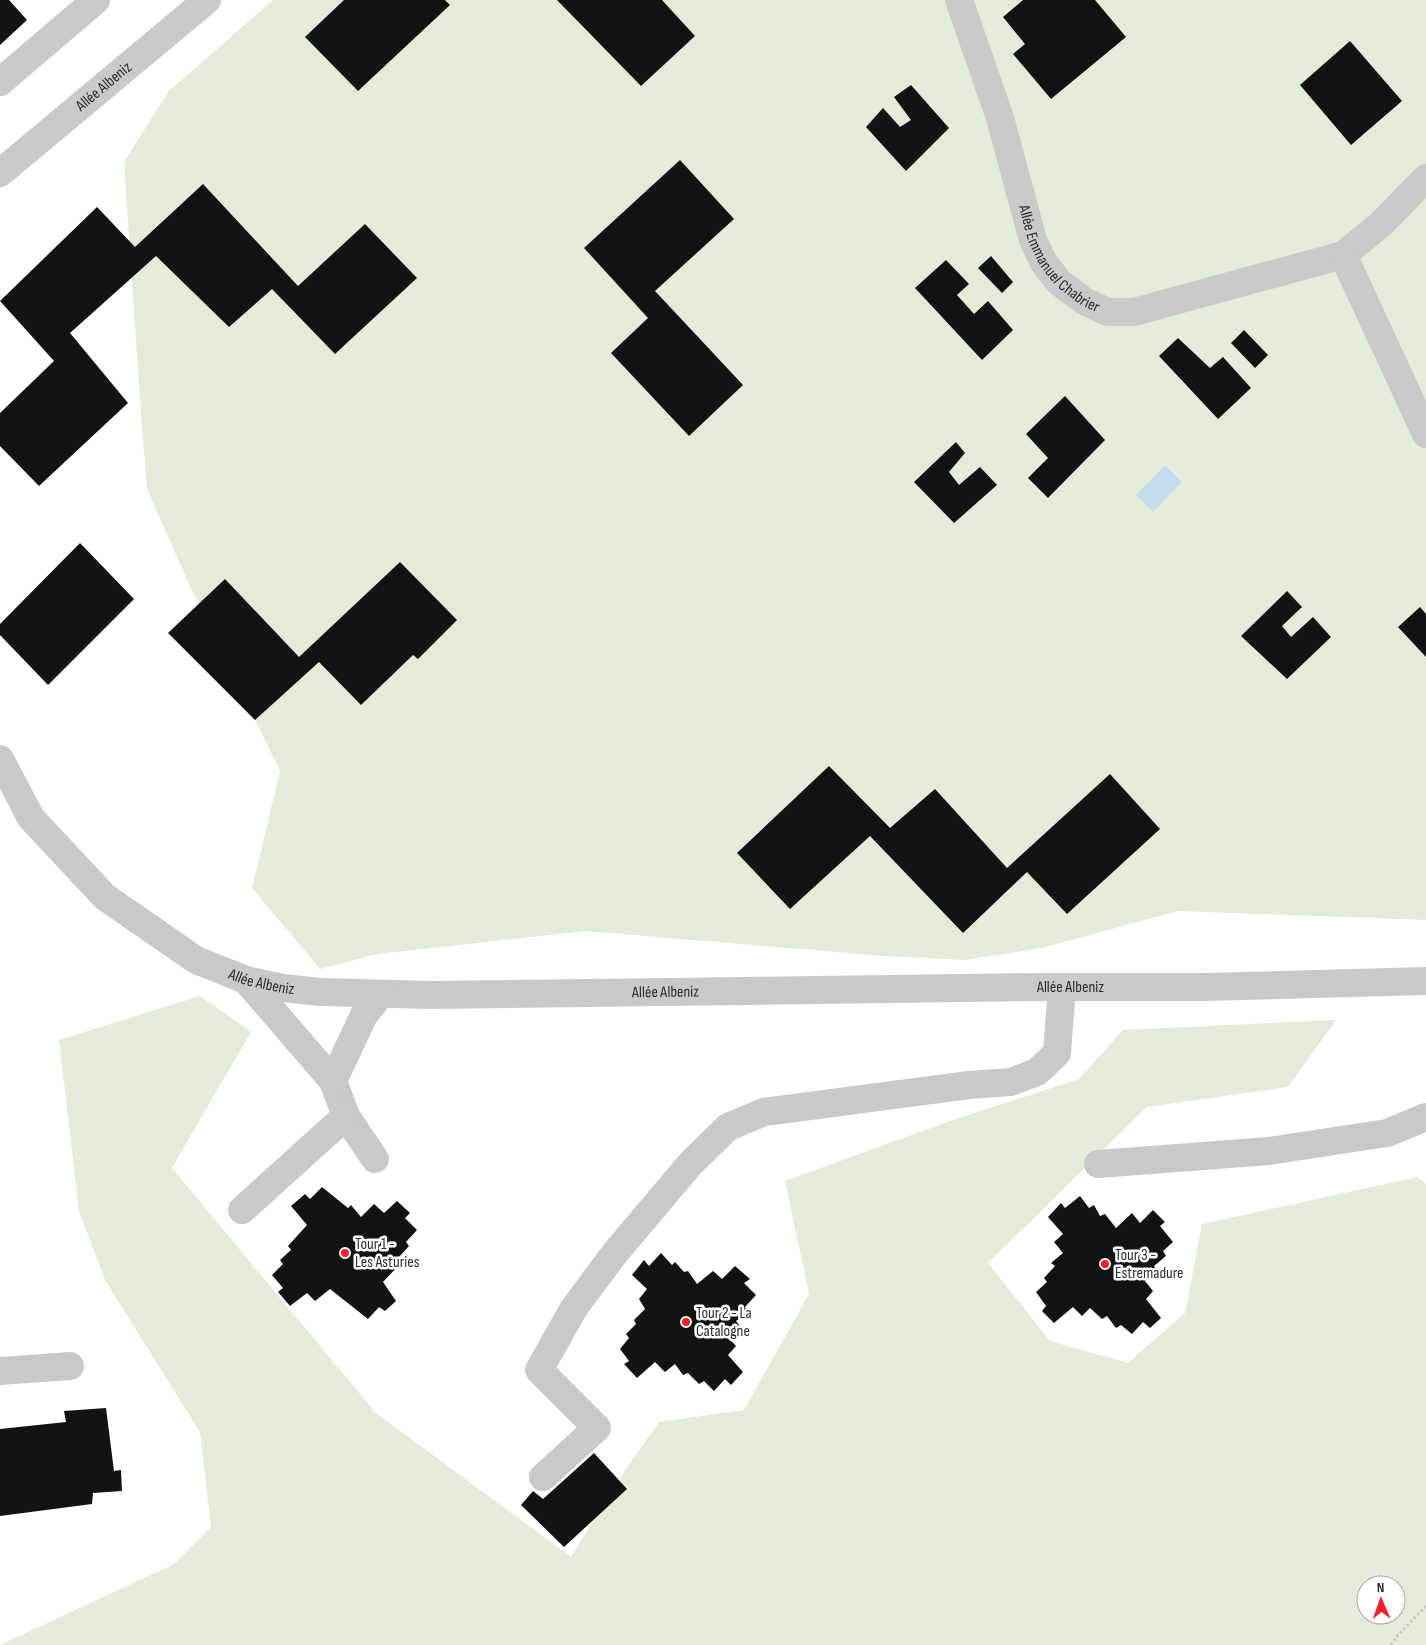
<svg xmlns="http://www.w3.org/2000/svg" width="1426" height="1645" font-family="'Sofia Sans Condensed',sans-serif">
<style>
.green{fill:#e3ecd8;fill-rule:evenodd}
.water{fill:#c2ddee}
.building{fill:#131313}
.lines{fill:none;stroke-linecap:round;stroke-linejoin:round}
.path{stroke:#c9c9c9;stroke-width:3;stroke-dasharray:2.5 2.5;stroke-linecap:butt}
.minor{stroke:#c9c9c9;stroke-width:28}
.poi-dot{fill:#f31f2e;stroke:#fff;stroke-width:2}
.labels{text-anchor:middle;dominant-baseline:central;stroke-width:5;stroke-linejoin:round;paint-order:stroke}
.street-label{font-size:16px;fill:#2c2c2c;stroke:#fff}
.poi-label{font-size:16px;fill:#2c2c2c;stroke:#fff;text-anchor:start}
</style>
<rect width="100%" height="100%" fill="#fff"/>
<!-- green -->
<path class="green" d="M273,0H1426V920L1178,911L1042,948L964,960L884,956L586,931L377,954L320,969L252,888L280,771L189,584L147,489L140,401L124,162L168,92Z
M200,996L251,1032L172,1168L376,1413L571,1557L628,1466L659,1422L744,1410L809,1294L785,1181L953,1120L1079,1079L1123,1030L1336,1020L1288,1087L1147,1107L988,1263L1050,1341L1128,1363L1185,1313L1202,1224L1417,1177L1426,1184V1645H0L174,1564L211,1527L200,1432L105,1280L79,1211L59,1040ZM1366,1585H1396V1615H1366Z"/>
<!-- water -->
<path class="water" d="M1165,465L1182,482L1153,512L1136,495Z"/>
<!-- building -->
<path class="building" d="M0,0H9L27,20L0,45Z
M344,0H445L450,5L358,91L305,37Z
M557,0H662L695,36L641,86Z
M1023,0H1095L1126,37L1051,99L1013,54L1025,44L1003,17Z
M1350,41L1402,101L1351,145L1300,85Z
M911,85L949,128L906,171L866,127L883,108L900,127L911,120L894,97Z
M680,160L734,219L655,291L743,385L689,436L611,353L648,318L584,248Z
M203,184L298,286L365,224L417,278L335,354L272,289L229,327L156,256L70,333L128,403L39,486L0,446V413L54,361L0,301L97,207L135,247Z
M991,256L1013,282L1002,293L978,268Z
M946,260L969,284L957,295L974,314L988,301L1013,330L982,360L915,288Z
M1244,330L1268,355L1255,368L1231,343Z
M1178,338L1210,368L1223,357L1251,388L1218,419L1159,356Z
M1065,396L1105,440L1048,498L1028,478L1048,458L1026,434Z
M956,442L965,453L949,472L959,485L980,467L997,485L954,523L914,482Z
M80,543L134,599L48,685L0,635V624Z
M400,562L457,620L418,659L413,655L361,705L319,662L255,720L168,633L225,579L299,657Z
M1287,591L1302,607L1282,626L1291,637L1313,617L1331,637L1287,679L1241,636Z
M1420,607L1426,614V657L1398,627Z
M829,766L890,828L935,789L1007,868L1110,774L1160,829L1067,914L1027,872L963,933L870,836L790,909L737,853Z
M322,1187L348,1208L351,1205L361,1217L374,1204L384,1213L397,1201L410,1213L405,1218L417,1230L406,1242L409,1246L399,1257L401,1263L383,1282L396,1301L385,1311L379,1307L368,1319L330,1289L315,1301L307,1293L290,1306L278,1292L283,1288L272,1275L283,1264L280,1260L291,1250L288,1246L307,1225L291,1206L305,1194L310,1199Z
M1080,1196L1089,1208L1094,1205L1100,1216L1105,1214L1116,1228L1132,1213L1140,1223L1153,1210L1165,1222L1160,1226L1173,1242L1163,1251L1166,1256L1154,1266L1157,1270L1145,1281L1153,1291L1146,1299L1161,1318L1150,1328L1143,1322L1132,1334L1121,1325L1116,1328L1107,1316L1102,1319L1090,1308L1082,1316L1073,1307L1054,1323L1042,1311L1046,1306L1036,1292L1047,1282L1044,1278L1055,1266L1051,1263L1063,1253L1054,1242L1063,1234L1048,1217L1061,1203L1065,1208Z
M661,1253L672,1265L675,1262L684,1272L688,1271L697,1284L713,1271L722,1279L735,1266L750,1279L744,1283L756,1295L745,1307L748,1312L736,1321L740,1326L728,1337L736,1346L728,1355L743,1372L731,1385L725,1379L714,1391L704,1381L699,1384L688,1373L683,1375L675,1364L665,1372L655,1362L637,1378L624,1364L629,1361L620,1349L629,1338L626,1334L636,1324L634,1320L645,1309L639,1299L647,1289L632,1275L644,1260L649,1266Z
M106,1408L114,1471L121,1470L122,1491L93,1493L92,1504L0,1516V1429L66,1422L64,1411Z
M594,1453L627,1489L564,1547L521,1505L533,1491L543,1499Z"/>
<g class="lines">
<!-- path -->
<path class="path" d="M1391,1645L1398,1635L1426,1606"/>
<!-- minor -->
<g class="minor">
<path id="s1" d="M959,0L1000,118L1033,240L1044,263L1059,282L1084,301L1108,312H1134L1343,255L1381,224L1426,178"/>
<path d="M0,82L96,0"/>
<path id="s2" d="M0,173L207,0"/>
<path d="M1343,255L1426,434"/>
<path id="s3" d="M0,759L31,818L105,897L196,960L246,980L283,988L320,992L431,995L1042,987H1205L1426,981"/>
<path d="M246,980L333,1081L346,1116L375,1159"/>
<path d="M333,1081L364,1015L381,994"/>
<path d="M1098,1164L1269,1151L1387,1133L1426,1117"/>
<path d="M242,1210L346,1116"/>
<path d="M0,1371L70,1366"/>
<path d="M543,1477L597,1428L539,1370L574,1308L615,1253L691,1163L728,1127L764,1112L969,1085L1011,1082L1037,1072L1057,1053L1062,987"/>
</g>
</g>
<!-- markers -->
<g class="poi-dot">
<circle cx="345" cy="1253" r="5"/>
<circle cx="1105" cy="1264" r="5"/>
<circle cx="686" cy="1322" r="5"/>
</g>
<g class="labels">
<!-- street labels -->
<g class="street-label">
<text stroke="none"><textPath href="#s2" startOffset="135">Allée Albeniz</textPath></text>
<text stroke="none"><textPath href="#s1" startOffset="282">Allée Emmanuel Chabrier</textPath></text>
<text stroke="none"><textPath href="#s3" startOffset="355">Allée Albeniz</textPath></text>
<text stroke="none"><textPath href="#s3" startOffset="1165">Allée Albeniz</textPath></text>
<text stroke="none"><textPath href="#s3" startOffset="760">Allée Albeniz</textPath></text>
</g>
<!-- poi labels -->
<g class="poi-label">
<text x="355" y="1244">Tour 1 -<tspan x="355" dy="18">Les Asturies</tspan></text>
<text x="1115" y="1255">Tour 3 -<tspan x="1115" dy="18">Estremadure</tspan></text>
<text x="696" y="1313">Tour 2 - La<tspan x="696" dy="18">Catalogne</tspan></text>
</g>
</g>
<!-- north arrow -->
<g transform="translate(1381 1600) rotate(358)"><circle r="24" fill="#ffffff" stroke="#ababab"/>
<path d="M0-4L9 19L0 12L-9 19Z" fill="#f31f2e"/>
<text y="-8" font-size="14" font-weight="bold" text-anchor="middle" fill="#2c2c2c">N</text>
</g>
</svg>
